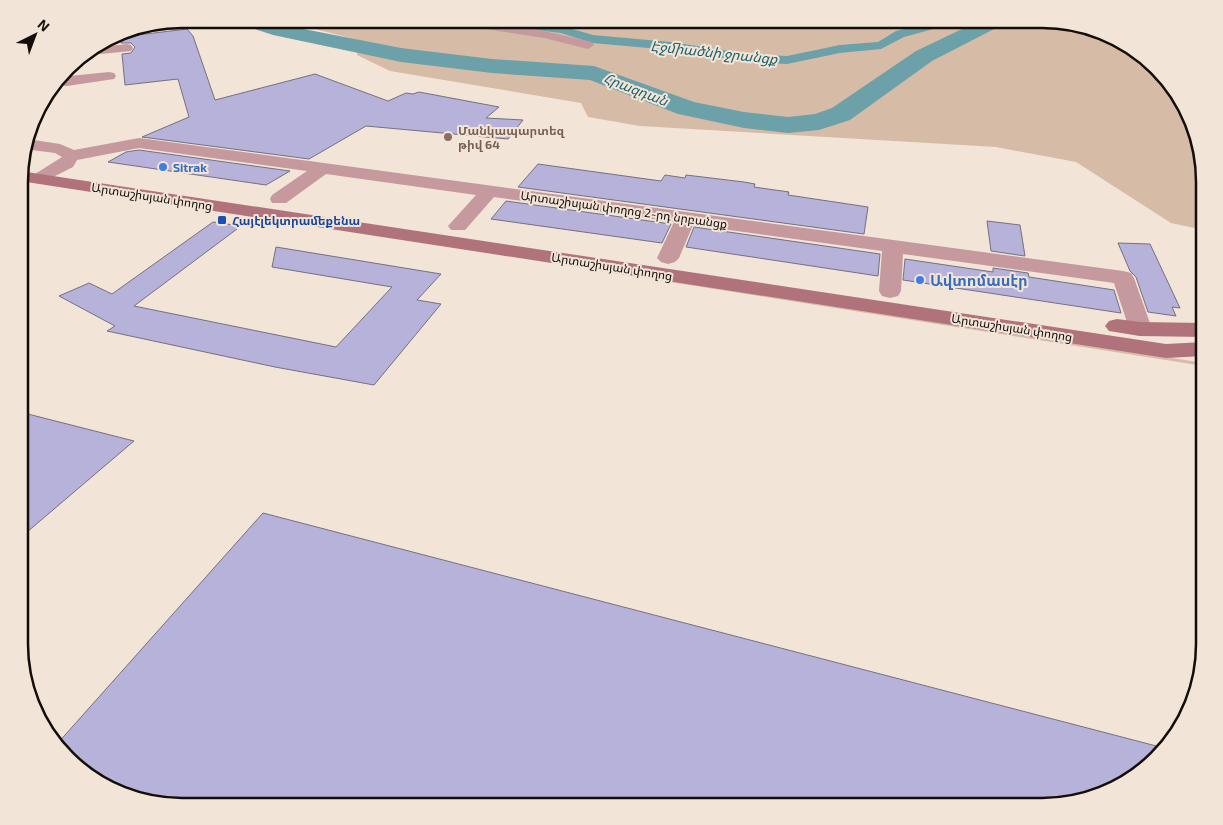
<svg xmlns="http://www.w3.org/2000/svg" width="1223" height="825" font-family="'Exo 2','Noto Sans Armenian',sans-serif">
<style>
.green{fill:#d6bca6}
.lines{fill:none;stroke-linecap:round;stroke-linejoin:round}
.canal{fill:#6da1a9;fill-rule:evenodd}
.river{fill:#6da1a9;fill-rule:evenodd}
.building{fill:#b6b2d9;stroke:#737180}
.street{fill:#c5999e;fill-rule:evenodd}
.secondary{fill:#b1737b;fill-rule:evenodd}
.education-dot{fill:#8d6e63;stroke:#f2e4d7;stroke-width:2}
.shop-dot{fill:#3f7fe0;stroke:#f2e4d7;stroke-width:2}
.transit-dot{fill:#1a4fb4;stroke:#f2e4d7;stroke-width:2}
.labels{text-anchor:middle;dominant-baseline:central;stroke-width:4;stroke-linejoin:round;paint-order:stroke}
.far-education-label{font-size:12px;font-weight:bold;fill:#785e54;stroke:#f2e4d7;text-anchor:start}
.far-shop-label{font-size:12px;font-weight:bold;fill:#366cbe;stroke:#f2e4d7;text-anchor:start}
.far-street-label{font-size:12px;fill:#130e0a;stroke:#f2e4d7}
.far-transit-label{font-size:12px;font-weight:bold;fill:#164399;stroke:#f2e4d7;text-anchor:start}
.far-water-label{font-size:14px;font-style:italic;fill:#1b626b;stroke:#f2e4d7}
.shop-label{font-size:15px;font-weight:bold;fill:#366cbe;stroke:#f2e4d7;text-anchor:start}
.rim{fill:none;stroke:#130e0a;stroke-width:2.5}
</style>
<rect width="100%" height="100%" fill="#f2e4d7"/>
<!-- green -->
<path class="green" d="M276,19H1052L1094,27L1140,52L1183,100L1204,171V230L1171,223L1076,162L996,147L640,126L588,117L581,103L390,71L357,55L358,40Z
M589,266L1204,363V366L587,269Z"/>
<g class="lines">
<!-- canal -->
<path class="canal" d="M461,19H496L562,26L593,35L671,42L749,54L787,56L840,45L878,42L896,31L944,19H964L962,21L904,37L881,49L840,53L787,64L749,62L671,50L592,43L561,33L467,22Z"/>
<!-- river -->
<path class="river" d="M234,19H263L278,24L401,48L492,59L594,66L694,102L744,112L788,117L815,114L832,108L916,51L983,19H1014L1011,23L998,27L932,61L850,120L819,130L788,133L744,128L678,114L590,80L492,73L401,62L273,35L237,23Z"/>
</g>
<!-- building -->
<path class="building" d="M187,29L193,36L215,100L315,74L388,101L406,93L413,94L419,92L499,107L486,118L523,120L508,139L366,126L309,159L142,137L189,117L178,79L125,85L122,54L131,53L135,47L131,43H121V37Z
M139,150L290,171L266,185L108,162L126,152Z
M538,164L661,181L665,175L685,178L686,175L744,182L755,184L754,187L789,192L788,195L868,207L864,234L518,187Z
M506,201L671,224L662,243L491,219Z
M987,221L1020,225L1025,256L991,251Z
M213,222L241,226L134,306L336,347L392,287L272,267L276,247L441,274L417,300L441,304L374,385L275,367L107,331L115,326L59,296L89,283L112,294Z
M694,227L880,254L878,276L686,247Z
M1118,243L1150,244L1180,308L1172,307L1176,316L1148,312L1136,277L1130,271Z
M905,259L993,272V268L1028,273L1029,277L1114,290L1121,313L903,280Z
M20,412L134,441L20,538Z
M263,513L1164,748L1114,789L1042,806H171L129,798L83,773L57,744Z"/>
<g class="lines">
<!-- street -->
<path class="street" d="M433,19C486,17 541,30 592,42L594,45L588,49L544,38L439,22Z
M127,44L131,45L133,48L131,51L80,56L92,48Z
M109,72L114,73L116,76L114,79L67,86L55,85L60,77Z
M139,138L1123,271L1131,273L1134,278L1152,329L1149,334L1140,336L1131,334L1114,283L903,254L901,291L898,296L890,298L882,296L879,291L882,251L693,225L679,258L675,262L668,264L661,262L657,258L674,222L494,197L465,230H451L448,226L476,195L326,174L286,203H272L270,199L272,195L307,171L139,148L77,160L73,167L41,183L35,182L32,178L35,174L62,157L55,153L24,149L27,139L60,144L74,150Z"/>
<!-- secondary -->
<path class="secondary" d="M20,171L1166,344L1204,342V356L1166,358L20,181Z
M1117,319L1140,322L1204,323V337L1140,336L1109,331L1105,326L1109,321Z"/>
</g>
<!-- markers -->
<circle class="education-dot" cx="448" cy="137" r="5"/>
<g class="shop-dot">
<circle cx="163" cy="167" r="5"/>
<circle cx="920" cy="280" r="5"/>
</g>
<rect class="transit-dot" x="217" y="215" width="10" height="10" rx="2.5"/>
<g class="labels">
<!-- far-education labels -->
<g class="far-education-label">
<text x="458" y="130">Մանկապարտեզ<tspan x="458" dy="14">թիվ 64</tspan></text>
</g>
<!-- far-shop labels -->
<g class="far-shop-label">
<text x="173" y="167">Sitrak</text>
</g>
<!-- far-street labels -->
<g class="far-street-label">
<text transform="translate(152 196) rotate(9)">Արտաշիսյան փողոց</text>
<text transform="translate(624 209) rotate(8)">Արտաշիսյան փողոց 2-րդ նրբանցք</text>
<text transform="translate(612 266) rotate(9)">Արտաշիսյան փողոց</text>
<text transform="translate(1012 327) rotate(9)">Արտաշիսյան փողոց</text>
</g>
<!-- far-transit labels -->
<g class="far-transit-label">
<text x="232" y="220">Հայէլեկտրամեքենա</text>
</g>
<!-- far-water labels -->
<g class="far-water-label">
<text transform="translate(714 52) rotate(6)">Էջմիածնի ջրանցք</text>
<text transform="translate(636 89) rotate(21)">Հրազդան</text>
</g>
<!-- shop labels -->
<g class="shop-label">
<text x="930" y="280">Ավտոմասէր</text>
</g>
</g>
<!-- crop -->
<path d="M0 0H1223V825H0ZM182 28H1042A154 154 0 0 1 1196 182V644A154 154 0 0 1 1042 798H182A154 154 0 0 1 28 644V182A154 154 0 0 1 182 28Z" fill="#f2e4d7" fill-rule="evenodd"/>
<path class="rim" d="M182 28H1042A154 154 0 0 1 1196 182V644A154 154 0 0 1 1042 798H182A154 154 0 0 1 28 644V182A154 154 0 0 1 182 28Z"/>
<!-- north arrow -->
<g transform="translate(35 35) rotate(42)" stroke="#f2e4d7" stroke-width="4" paint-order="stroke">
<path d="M0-4L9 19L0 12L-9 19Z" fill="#130e0a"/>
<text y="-8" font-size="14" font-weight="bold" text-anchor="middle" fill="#130e0a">N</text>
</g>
</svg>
